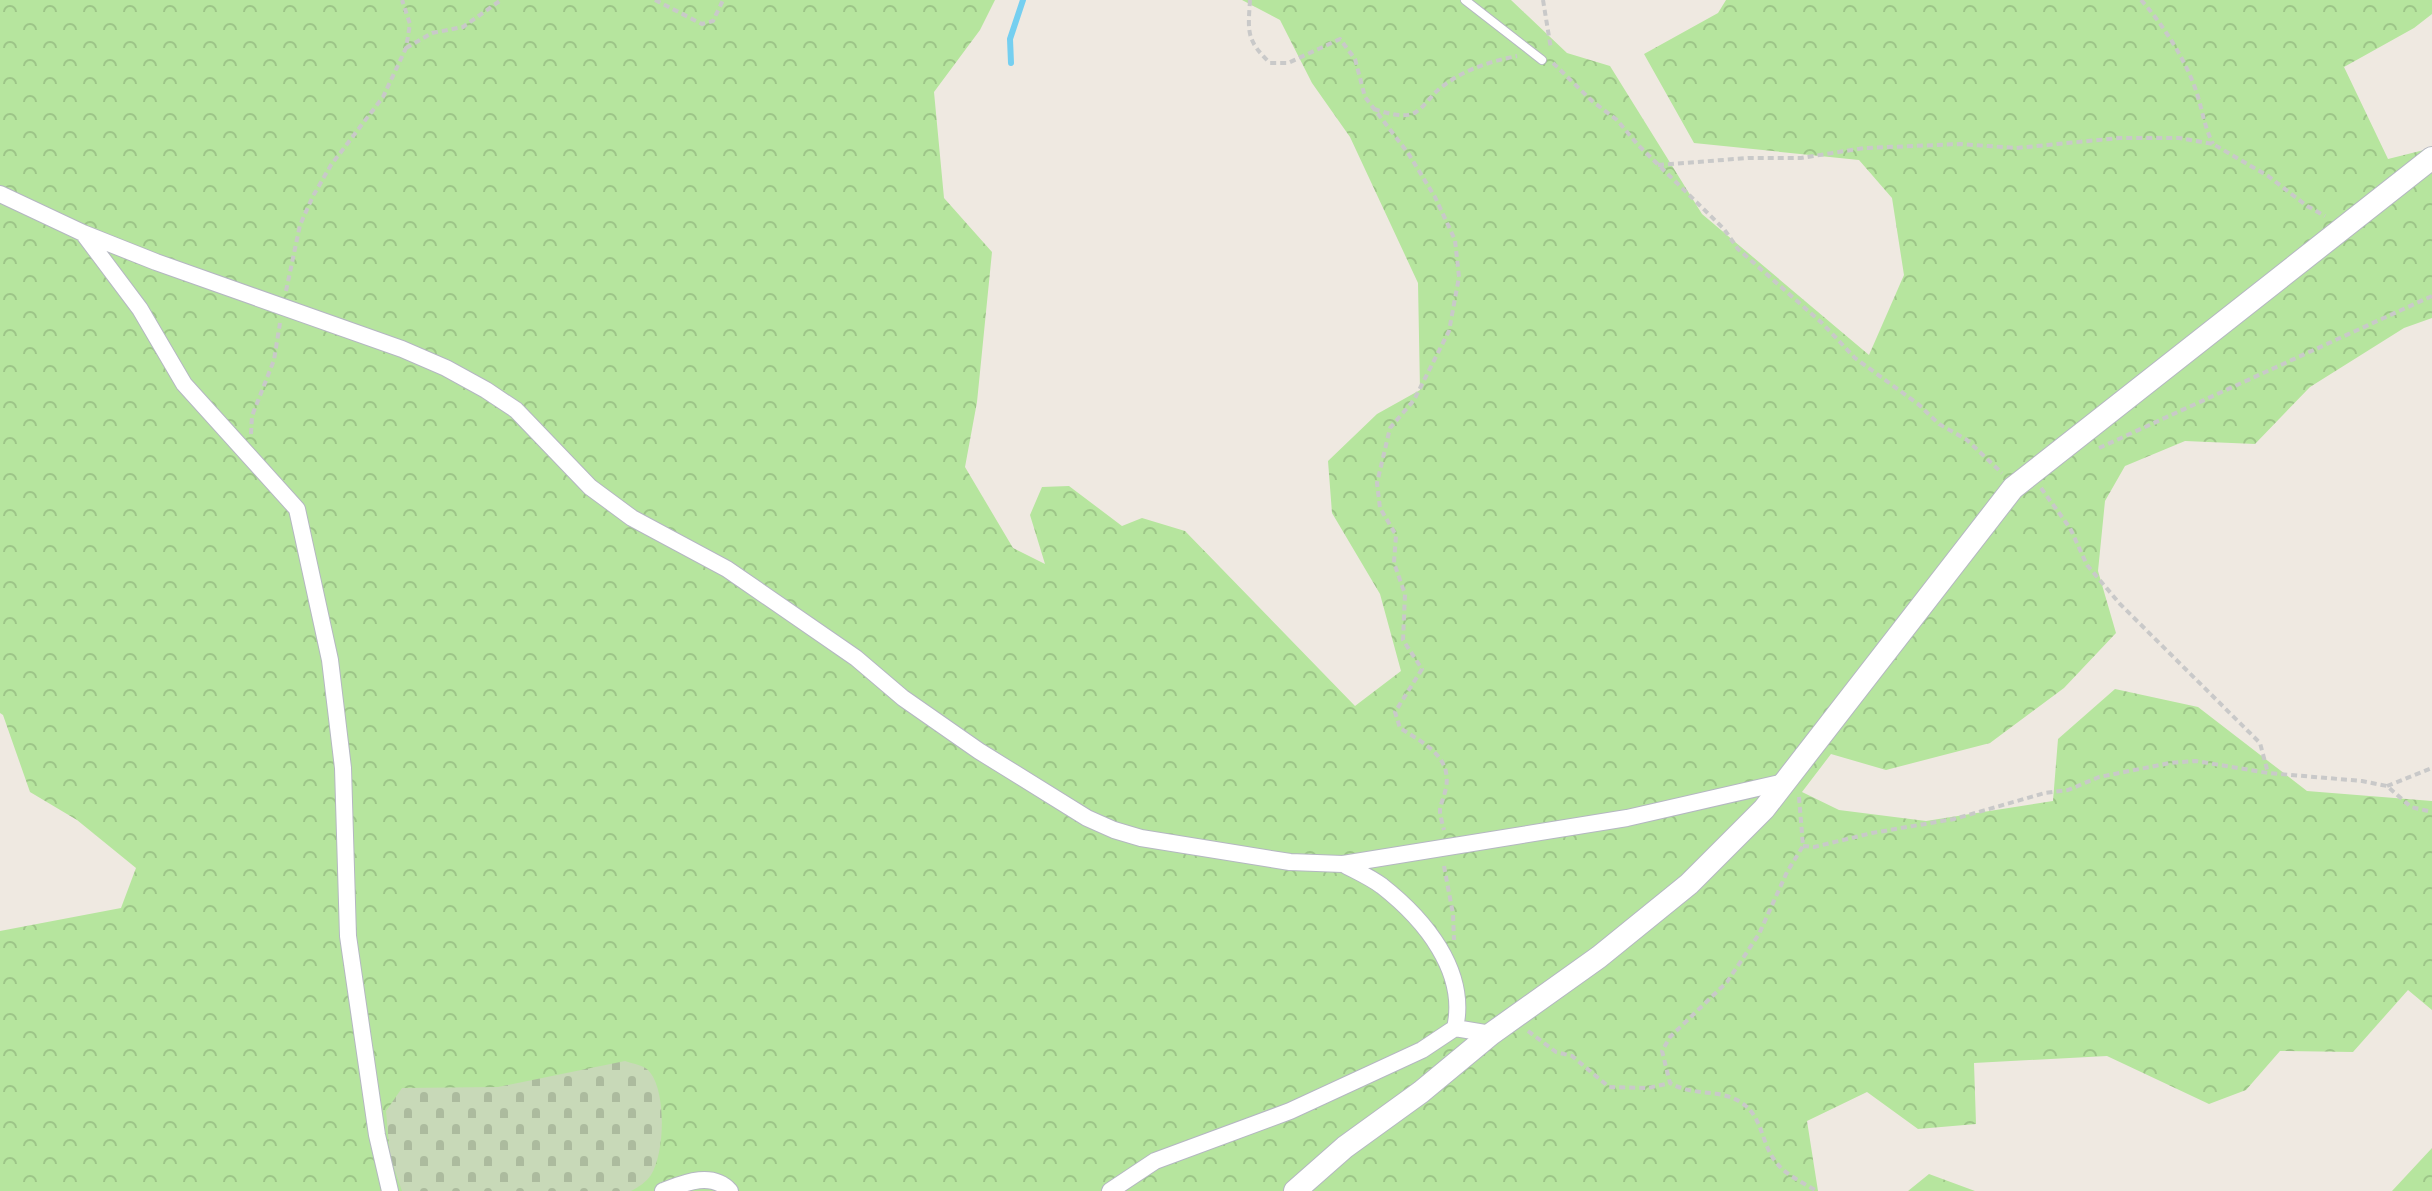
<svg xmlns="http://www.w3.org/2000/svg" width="2432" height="1191" font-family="Karla,sans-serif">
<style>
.forest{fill:url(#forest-crowns)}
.cemetery{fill:url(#cemetery-stones)}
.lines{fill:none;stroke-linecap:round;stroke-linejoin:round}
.stream{stroke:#75cff0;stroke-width:6}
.lane-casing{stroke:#b4b7c1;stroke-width:10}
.street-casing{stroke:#b4b7c1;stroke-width:18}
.secondary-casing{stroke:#b4b7c1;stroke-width:24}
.path{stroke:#c9c9c9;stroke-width:4;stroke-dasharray:6 4;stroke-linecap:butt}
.lane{stroke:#fff;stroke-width:8}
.street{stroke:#fff;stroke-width:16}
.secondary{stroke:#fff;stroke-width:22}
</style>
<defs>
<pattern id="forest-crowns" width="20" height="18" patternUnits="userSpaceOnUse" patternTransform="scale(2)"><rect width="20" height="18" fill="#b6e59e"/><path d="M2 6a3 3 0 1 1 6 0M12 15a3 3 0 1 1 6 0" fill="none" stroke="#9dc588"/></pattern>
<pattern id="cemetery-stones" width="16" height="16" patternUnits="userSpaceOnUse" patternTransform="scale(2)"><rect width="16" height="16" fill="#c8d9b8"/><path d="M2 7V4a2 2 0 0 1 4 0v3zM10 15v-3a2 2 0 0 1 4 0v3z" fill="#acbb9e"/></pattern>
</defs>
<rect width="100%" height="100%" fill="#efe9e1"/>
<!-- forest -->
<path class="forest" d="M0,0H995L980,30L934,92L944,198L992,252L977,402L965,467L1013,548L1045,564L1030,515L1042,487L1069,486L1122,526L1142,518L1185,531L1355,706L1401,671L1380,594L1332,513L1328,461L1377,414L1420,390L1418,283L1350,137L1312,83L1280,20L1242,0H1511L1567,53L1610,66L1702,214L1869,355L1904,275L1892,198L1859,160L1694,143L1644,54L1718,13L1726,0H2432V14L2414,28L2344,67L2388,159L2432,148V318L2404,328L2310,387L2255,444L2185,441L2125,466L2105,501L2098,571L2116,633L2064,688L1990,743L1886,770L1831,754L1802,792L1839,810L1926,821L2053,801L2058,739L2115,689L2198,707L2307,791L2432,801V1010L2408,990L2353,1052L2280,1051L2246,1090L2209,1104L2107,1056L1974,1063L1976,1124L1918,1129L1867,1092L1807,1121L1818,1191H0V931L121,908L136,868L77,820L30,792L3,715L0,713Z
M2432,1148V1191H2392Z
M1929,1174L1975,1191H1908Z"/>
<!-- cemetery -->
<path class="cemetery" d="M625,1061C633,1064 643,1065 648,1070C667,1089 665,1153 651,1175C646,1182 639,1187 631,1191H402L390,1156L386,1111L402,1088L498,1087Z"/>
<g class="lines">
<!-- stream -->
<path class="stream" d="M1011,63L1010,39L1023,0"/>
<!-- lane casing -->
<g class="lane-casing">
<path id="lane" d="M1465,0L1542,60"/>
</g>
<!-- street casing -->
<g class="street-casing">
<path id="street" d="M0,194L83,233L140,309L184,384L297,509L330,660L343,768L348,936L377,1135L390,1191
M83,233L156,262L402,349L446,368L486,390L516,410L590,487L632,518L727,569L856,658L903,698L979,751L1087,818L1114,830L1141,838L1290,862L1343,864L1627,818L1784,782
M1343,864C1356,871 1370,877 1382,886C1424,919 1468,971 1455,1028
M663,1191C684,1183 712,1171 730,1191
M1110,1191L1155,1161L1290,1111L1422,1050L1455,1028L1491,1034"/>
</g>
<!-- secondary casing -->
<g class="secondary-casing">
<path id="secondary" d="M1295,1191L1345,1147L1421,1092L1491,1034L1599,957L1689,884L1764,809L2013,488L2432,158"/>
</g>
<!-- path -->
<path class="path" d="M655,0L702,24L713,21L723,0
M1250,0C1248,32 1246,40 1270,63H1288L1340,39L1355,59L1365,97L1408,153L1435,197L1455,240L1459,277L1449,331L1414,400L1390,428L1377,483L1380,508L1396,535L1394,563L1405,594L1403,640L1422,669L1395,712L1400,728C1423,743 1452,756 1446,788C1440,813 1437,803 1444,830
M1543,0L1551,49
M2141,0C2163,24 2189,65 2198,97C2203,114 2205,128 2213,144
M406,48L432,33L463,27L501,0
M1553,63L1592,101L1617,120L1638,145L1724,229L1738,249L1822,323L1855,358L1918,404L1939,424L1967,440L2002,473
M1374,109C1386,113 1405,119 1416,112C1424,107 1431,96 1438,90C1462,70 1488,62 1517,56
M1658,165L1748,158H1801L1864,148L1960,144L2016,148L2119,138H2179L2213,144L2268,176L2307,206L2325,216
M286,291L300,225L313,196L331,165L383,97L406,48L410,24L402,0
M251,434L252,416L274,360L280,323
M2099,448L2432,296
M2041,488L2070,528L2087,565L2120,604L2260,743L2268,773
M2387,786L2432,768
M1799,797L1803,846L1787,872L1759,934L1727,982L1670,1037L1662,1051L1670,1083C1694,1097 1720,1088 1742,1103C1763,1117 1761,1144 1776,1162C1785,1175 1804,1183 1817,1191
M1803,846L1814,847L1872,833L1954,819L2045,793L2068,790L2099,777L2170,763L2196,761L2268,773L2362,781L2387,786L2411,807L2432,812
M1444,866L1453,914L1454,940
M1528,1031L1556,1052L1572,1056L1609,1087L1648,1088L1670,1083"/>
<!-- lane -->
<use href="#lane" class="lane"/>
<!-- street -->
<use href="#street" class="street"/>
<!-- secondary -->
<use href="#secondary" class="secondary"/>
</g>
</svg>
